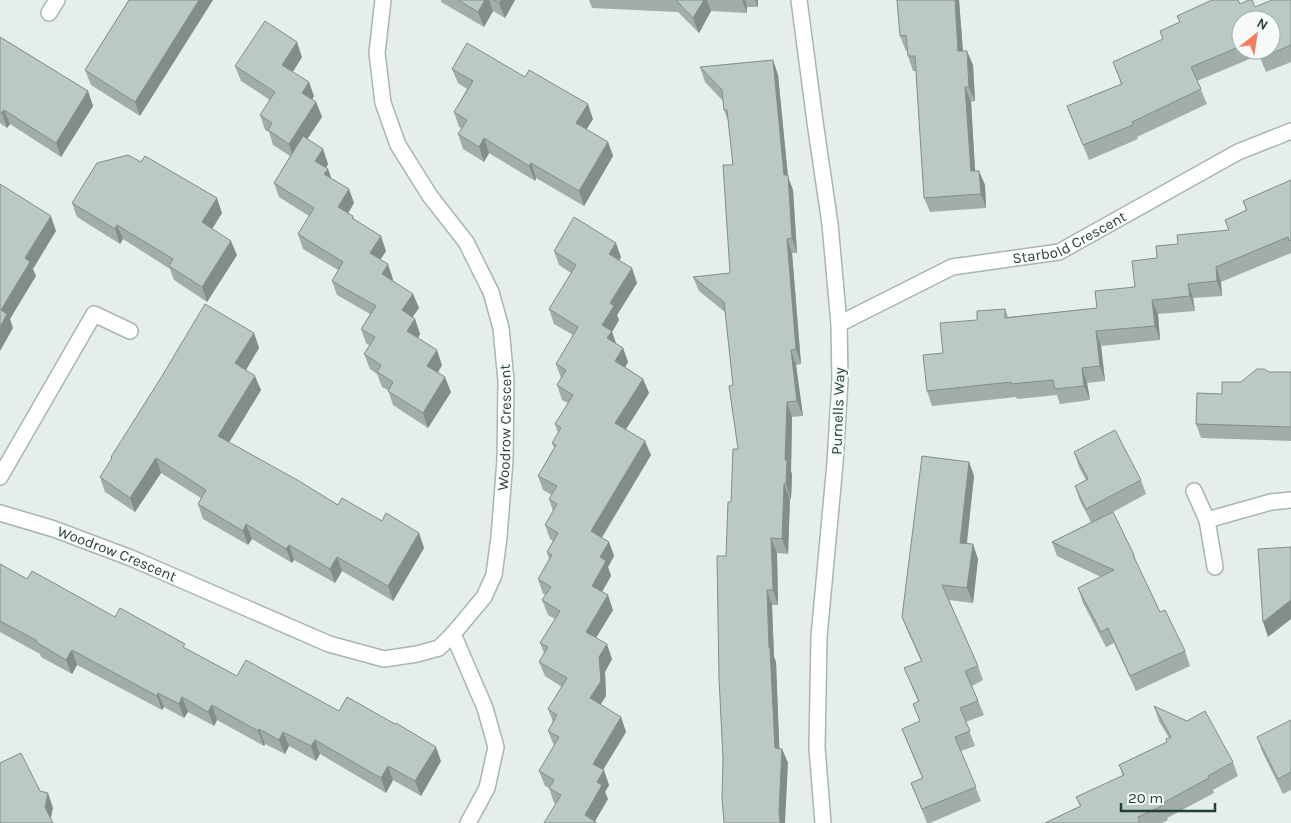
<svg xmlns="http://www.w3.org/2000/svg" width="1291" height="823" font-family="Karla,sans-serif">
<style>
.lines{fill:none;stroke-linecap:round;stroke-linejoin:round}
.minor-casing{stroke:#a7b6b1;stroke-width:18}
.minor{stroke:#fff;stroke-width:15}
.wall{fill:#a0ada8;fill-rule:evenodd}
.shaded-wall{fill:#828d88}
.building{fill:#bac9c3;stroke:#828d88}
.labels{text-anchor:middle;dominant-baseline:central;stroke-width:5;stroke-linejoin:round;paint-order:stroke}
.street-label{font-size:15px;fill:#244038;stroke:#f6faf8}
</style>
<rect width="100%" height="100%" fill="#e5eeea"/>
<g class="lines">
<!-- minor casing -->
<g class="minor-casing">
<g id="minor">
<path d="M799,0L815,122L830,224L839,324L840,380L835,463L819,637L817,748L823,823"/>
<path d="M49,13L57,0"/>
<path id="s1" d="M839,324L952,267L1059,252L1238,152L1291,131"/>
<path d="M0,477L94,314L130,331"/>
<path d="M1194,491L1207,520L1215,567"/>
<path id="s2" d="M0,513L54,529L131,558L329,644L384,659L417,654L439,648L453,634L484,597L494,575L499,537L505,460L506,381L501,328L491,292L466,242L430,196L398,145L383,103L377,53L383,0"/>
<path d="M1207,520L1271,502L1291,500"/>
<path d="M453,634L485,708L496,747L487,788L468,823"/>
</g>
</g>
<!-- minor -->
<use href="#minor" class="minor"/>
</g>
<!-- wall -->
<path class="wall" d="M129,0L140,116L91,85L85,70Z
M441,0H515L505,18L493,11L484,27L441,2Z
M589,0H758V7H747V13L711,11L699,33L678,12L592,8Z
M897,0H959L963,51L973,65L975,101L971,102L975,171H979L985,185L986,208L930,212L924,198L916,71H913L908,56L907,50L906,51L900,36Z
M1291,0V62L1266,72L1259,55L1197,81L1207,104L1137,137L1138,139L1089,160L1067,106L1121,84L1113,62L1163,40L1160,31L1180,22L1177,16L1240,4L1255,7ZM1241,20L1271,50H1241Z
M0,37L88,91L93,106L61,157L10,124L7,128L0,123Z
M302,57L293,72L314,96L312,100L316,102L322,117L307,139L323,149L328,164L326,168L328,169L331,178L354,203L348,213L353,216L354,219L386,251L380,259L393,279L392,280L413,294L419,308L412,317L415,319L420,334L418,338L442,365L438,373L451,392L428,428L393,405L388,390L382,387L377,374L370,369L364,354L370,346L366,343L361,329L370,314L337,295L332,281L338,270L303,249L298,234L309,216L279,197L274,183L290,156L273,145L269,132L265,130L260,115L270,100L241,81L235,66Z
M773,60L778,75L788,177L793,190L797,253H792L801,364L796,365L803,416L792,417L791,471L792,475L791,499H790L788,554L777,553L778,605H772L774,657L776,662L779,748L782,749L788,763L723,759L726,556L738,449L733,385L726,313L699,291L693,277L730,273L733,165L728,121L724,110L723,101L705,82L700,67Z
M452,69L593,119L586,130L608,142L613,156L584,206L536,178L535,181L489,153L484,162L463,149L458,134L462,128L459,127L454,112L467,89L458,83Z
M1291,180V253L1221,282L1222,296L1193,298L1195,311L1158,314L1160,340L1101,346L1105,381L1087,383L1090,400L1060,404L1057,395L1017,399L1016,397L932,406L927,391L943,353L977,320L1005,309L1008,317L1097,308L1135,287L1157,258L1178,244L1229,230L1225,220L1246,210L1243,201Z
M72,203L222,213L212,229L237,255L207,302L174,280L170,269L123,239L120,244L77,217Z
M554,251L621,257L619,261L637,283L617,315L619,320L612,332L616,344L623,348L628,362L625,367L643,379L649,393L626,429L651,455L602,538L609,542L614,556L608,567L611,576L602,592L613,610L596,638L612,659L605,672L606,696L600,705L621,717L626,732L603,770L609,785L605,792L608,799L595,821L554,803L549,788L545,786L539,771L554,746L548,731L553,722L548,709L562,687L545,676L539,662L544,653L540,643L555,619L548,615L542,600L546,595L543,594L538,579L549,559L547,552L553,541L550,539L545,525L553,511L549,499L552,495L543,490L538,476L554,448L552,443L558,433L555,424L568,403L562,400L557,385L561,378L556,364L573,335L554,324L549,309L571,273L559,265Z
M254,333L259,348L246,370L261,390L229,442L338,505L419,533L424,548L393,601L342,571L335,583L294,560L292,563L252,539L248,545L203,519L198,504L201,498L161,473L135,512L105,492L100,477L112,459L111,457Z
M1269,372H1291V441L1201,438L1196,424L1222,394Z
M1074,452L1141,480L1146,494L1113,512L1134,555L1138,567L1160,612L1185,651L1190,666L1136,691L1114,643L1106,647L1083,603L1078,588L1101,577L1057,556L1052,542L1091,522L1080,501L1075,486L1086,480L1079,467Z
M969,462L974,476L967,544L978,559L973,603L949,600L978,666L983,680L972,686L984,715L966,722L975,746L961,751L981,801L930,823H927L911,783L922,778L902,729L920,721L913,704L918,701L904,668L921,661L908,632L902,617Z
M0,564L27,579L115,617L186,649L237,676L339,711L441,761L421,796L393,780L386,793L320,754L316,761L289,746L285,754L265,744L264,746L217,720L214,726L188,712L184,718L164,707L162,710L77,665L72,674L41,657L40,654L0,632Z
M1154,706L1233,762L1238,776L1213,790L1214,793L1167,818L1168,820L1162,823H1045L1080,806L1076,797L1123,776L1119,765L1167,742L1169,738L1159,721Z
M1291,720V790L1283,794L1262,751L1257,737Z"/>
<!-- shaded-wall -->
<path class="shaded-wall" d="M199,0H213L140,116L135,102Z
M485,0H489L493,11L484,27L478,12Z
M501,0H515L505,18L499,3Z
M704,0H707L711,11L699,33L693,18Z
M742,0H745L747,7V13Z
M755,0H758V7Z
M955,0H959L964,66L958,51Z
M297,42L302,57L288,79L282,65Z
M967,51L973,65L975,101L969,87Z
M773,60L778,75L788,177L793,190L797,253L792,238L784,175Z
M309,82L314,96L307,108L302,93Z
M965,87L971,102L976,186L971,171Z
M88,91L93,106L61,157L56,143Z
M316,102L322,117L294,159L289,144Z
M588,104L593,119L581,138L576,123Z
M4,110L10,124L7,128L2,113Z
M484,138L489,153L484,162L479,147Z
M608,142L613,156L584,206L579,191Z
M323,149L328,164L321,176L315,161Z
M531,163L536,178L535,181L529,166Z
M328,169L333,183L324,174Z
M979,171L985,185L986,208L981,194Z
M349,189L354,203L343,222L338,207Z
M217,198L222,213L207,237L202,222Z
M51,216L56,231L33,269L36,276L10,319L13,328L0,351V327L1,310L25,258Z
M117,225L123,239L120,244L115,229Z
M381,236L386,251L375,268L370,253Z
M787,239L792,253L801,364L796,349Z
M231,241L237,255L207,302L202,287Z
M616,243L621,257L614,269L609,254Z
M388,264L393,279L387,288L382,274Z
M1216,267L1221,282L1222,296L1217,281Z
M632,268L637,283L617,315L619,320L612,332L617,346L613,353L602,325L610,303Z
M1188,284L1193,298L1195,311L1190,296Z
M413,294L419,308L407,325L402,310Z
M1152,300L1158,314L1160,340L1155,326Z
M415,319L420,334L413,346L407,331Z
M1096,331L1101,346L1105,381L1100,366Z
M254,333L259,348L241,378L235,363Z
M623,348L628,362L620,376L615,361Z
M437,350L442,365L432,381L427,366Z
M791,350L796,365L803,416L797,401Z
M1082,368L1087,383L1090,400L1084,386Z
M255,376L261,390L224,451L218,436Z
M445,377L451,392L428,428L423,413Z
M643,379L649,393L621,437L615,423Z
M787,402L792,417L791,471L792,475L791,499L786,484L785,460Z
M645,441L651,455L596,546L591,531Z
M156,458L161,473L135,512L130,498Z
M969,462L974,476L965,557L960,543Z
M784,484L790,499L788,554L782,539Z
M246,524L252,539L248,545L243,531Z
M419,533L424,548L393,601L388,586Z
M771,538L777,553L778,605L773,590Z
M609,542L614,556L608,567L611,576L597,600L592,586L600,557Z
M973,544L978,559L973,603L967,588Z
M289,545L294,560L292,563L286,549Z
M337,557L342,571L335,583L330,569Z
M767,590L772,605L774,657L776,662L780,763L775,748L769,648Z
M608,595L613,610L591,646L586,632Z
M1291,600V619L1268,637L1263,622Z
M607,644L612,659L605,672L606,696L595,713L590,698L599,657Z
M72,650L77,665L72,674L66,660Z
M158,693L164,707L162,710L157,696Z
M182,697L188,712L184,718L179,704Z
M212,705L217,720L214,726L208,712Z
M621,717L626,732L598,778L593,764Z
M259,729L265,744L264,746L258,731Z
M283,732L289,746L285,754L279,740Z
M315,740L320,754L316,761L311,746Z
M436,747L441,761L421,796L415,781Z
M782,749L788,763L785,823H780L779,811Z
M388,766L393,780L386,793L381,778Z
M604,770L609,785L605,792L608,799L594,823L585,815L597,782Z
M48,793L53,808L50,822L45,807Z"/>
<!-- building -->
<path class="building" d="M129,0H199L135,102L85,70Z
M458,0H485L478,12Z
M494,0H501L499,3Z
M676,0H704L693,18Z
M897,0H955L958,51H967L969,87H965L971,171H979L981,194L924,198L915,56H908L906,35L900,36Z
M1212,0H1238L1240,4L1249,0H1252L1255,7L1272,0H1291V45L1261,58L1257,50H1271V20H1241V46L1191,67L1201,89L1132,122L1133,125L1083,145L1067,106L1122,84L1113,62L1163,39L1160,31L1180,22L1177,16Z
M265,21L297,42L282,65L309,82L302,93L316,102L289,144L268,130L272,123L260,115L275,92L235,66Z
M0,37L88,91L56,143L4,110L2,113L0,112Z
M467,43L525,77L529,70L588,104L576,123L608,142L579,191L531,163L529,166L484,138L479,147L458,134L467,120L454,112L473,81L452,69Z
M773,60L784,175H788L792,238L787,239L796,349L791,350L797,401L787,402L785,460H787L786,484H784L782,539L771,538L773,590H767L769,648H770L775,748L782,749L779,811L780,823H724L722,797L723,759L719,678L717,556H726L728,502H731L733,449H738L729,386L733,385L724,302L693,277L730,273L723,165H733L727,110H724L722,90L700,67Z
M303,136L323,149L315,161L328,169L324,174L349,189L338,207L353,216L352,218L381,236L370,253L388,264L382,274L413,294L402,310L415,319L407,331L437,350L427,366L445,377L423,413L388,391L393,382L377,372L381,365L364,354L375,337L361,329L376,306L332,281L343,262L298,234L314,208L274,183Z
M128,155L141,162L145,156L217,198L202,222L231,241L202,287L169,266L173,259L117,225L115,229L72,203L97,163Z
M1291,180V240L1289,241L1288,237L1216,267L1217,281L1188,284L1190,296L1152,300L1155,326L1096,331L1100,366L1082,368L1084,386L1055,389L1053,380L1011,384V382L927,391L923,355L943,353L940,323L977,320V311L1005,309V318L1097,308L1095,291L1135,287L1132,261L1157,258L1156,246L1178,244L1177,235L1229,230L1225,220L1247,210L1243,201Z
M0,184L51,216L25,258L30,262L1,310L7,314L0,327Z
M574,217L616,243L609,254L632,268L610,303L614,306L602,325L612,331L607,338L623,348L615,361L643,379L615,423L645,441L591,531L609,542L600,557L606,561L592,586L608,595L586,632L607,644L599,657L601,681L590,698L621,717L593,764L604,770L597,782L602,785L585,815L597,823H544L561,795L549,788L554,780L539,771L559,737L548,731L557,715L548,709L567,678L539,662L548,647L540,643L560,611L542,600L551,587L538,579L552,555L547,552L558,533L545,525L557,504L549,499L557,486L538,476L556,445L552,443L561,428L555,424L573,395L557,385L566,370L556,364L578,327L549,309L576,265L554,251Z
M205,304L254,333L235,363L255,376L218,436L299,481L338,505L342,498L382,521L386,513L419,533L388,586L337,557L330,569L289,545L286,549L246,524L243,531L198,504L206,490L156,458L130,498L100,477L112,458L111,457L162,376Z
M1257,369H1264L1269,372H1291V427L1196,424L1197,393L1222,394V382H1241Z
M1115,430L1141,480L1086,509L1075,486L1088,479L1074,452Z
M922,456L969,462L960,543L973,544L967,588L942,585L978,666L965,671L978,701L960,708L970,731L955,737L976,787L922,809L911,783L923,778L902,729L920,721L913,704L919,701L904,668L922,661L902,617Z
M1113,512L1134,555H1133L1160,612L1165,610L1185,651L1130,676L1108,628L1101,632L1078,588L1114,570L1052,542Z
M1291,547V600L1263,622L1258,549Z
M0,564L27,579L32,571L115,617L120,608L185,644L183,647L237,676L246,660L339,711L347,697L395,724L396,723L436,747L415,781L388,766L381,778L315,740L311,746L283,732L279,740L259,729L258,731L212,705L208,712L182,697L179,704L158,693L157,696L72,650L66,660L36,642V640L0,621Z
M1154,706L1187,721L1205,711L1233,762L1208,776L1209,778L1161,804L1162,806L1138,817L1140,821L1136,823H1045L1081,806L1076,797L1124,775L1119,765L1167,742L1166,739L1171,737Z
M1291,720V772L1278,779L1257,737Z
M21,753L40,791L48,793L45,807L53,823H0V763Z"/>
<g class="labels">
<!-- street labels -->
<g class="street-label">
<text stroke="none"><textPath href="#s1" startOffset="249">Starbold Crescent</textPath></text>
<text transform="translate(838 411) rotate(-88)">Purnells Way</text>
<text stroke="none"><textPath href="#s2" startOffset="708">Woodrow Crescent</textPath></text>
<text stroke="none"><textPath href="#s2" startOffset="124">Woodrow Crescent</textPath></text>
</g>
</g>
<!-- north arrow -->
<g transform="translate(1256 35) rotate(30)"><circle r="24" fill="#f6faf8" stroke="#a2b0ab"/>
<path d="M0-4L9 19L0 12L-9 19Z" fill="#f2805f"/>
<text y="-8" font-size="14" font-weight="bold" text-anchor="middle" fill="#244038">N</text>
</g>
<!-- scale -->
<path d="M1121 803v8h94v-8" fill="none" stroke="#244038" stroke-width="2.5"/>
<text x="1128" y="803" font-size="15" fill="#244038" stroke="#f6faf8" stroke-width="4" paint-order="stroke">20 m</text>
</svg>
